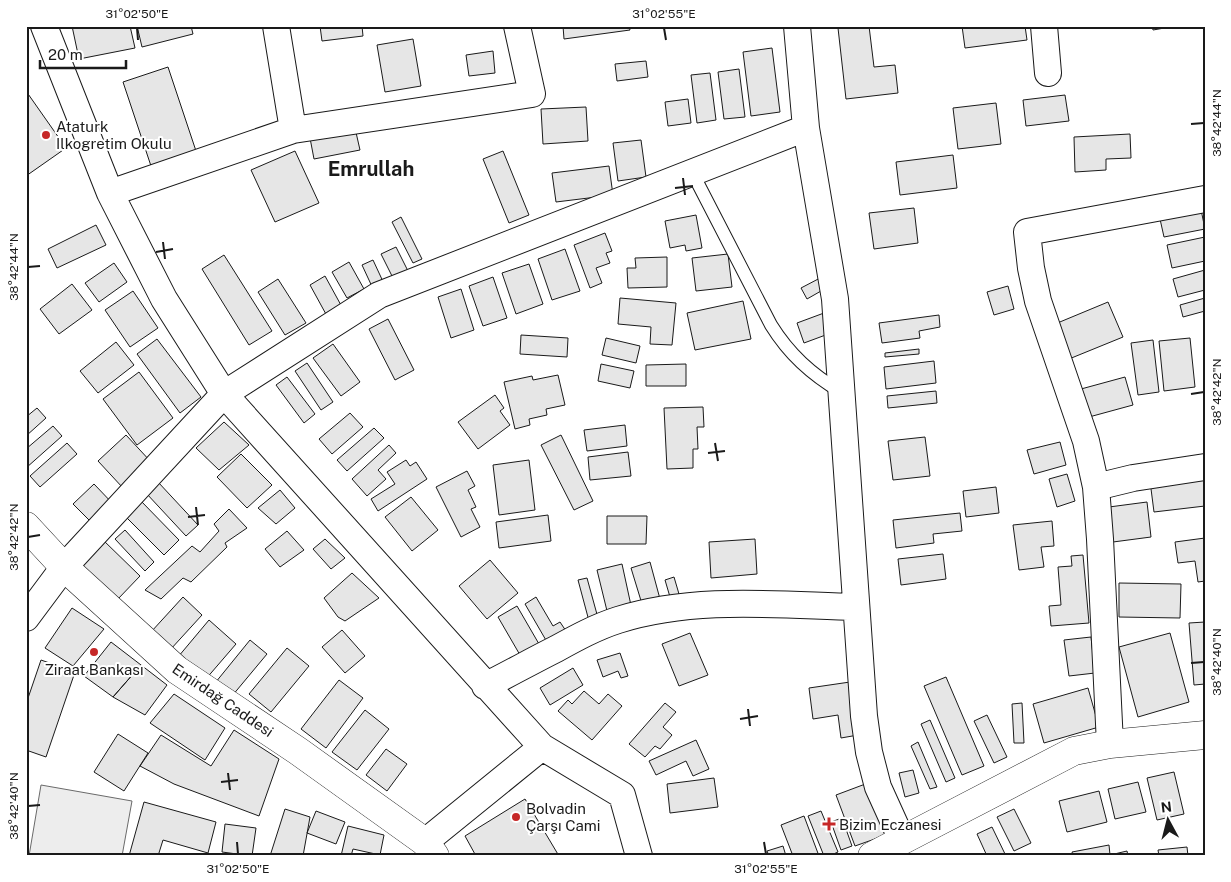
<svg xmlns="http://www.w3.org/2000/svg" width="1231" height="882" font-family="'Public Sans',sans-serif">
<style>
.built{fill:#ededed;stroke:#6a6a6a}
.building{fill:#e6e6e6;stroke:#1a1a1a}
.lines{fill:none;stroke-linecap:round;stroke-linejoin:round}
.lane-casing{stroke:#1a1a1a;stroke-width:14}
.street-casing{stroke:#1a1a1a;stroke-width:28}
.secondary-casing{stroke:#1a1a1a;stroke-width:29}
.lane{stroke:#fff;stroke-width:12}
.street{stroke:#fff;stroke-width:26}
.secondary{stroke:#fff;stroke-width:28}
.ticks{fill:none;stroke:#1a1a1a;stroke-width:2}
.poi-dot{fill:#c62828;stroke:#fff;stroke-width:2}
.labels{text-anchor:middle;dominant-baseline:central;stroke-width:4;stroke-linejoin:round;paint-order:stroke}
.poi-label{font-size:15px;fill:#1a1a1a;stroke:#fff;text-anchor:start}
.street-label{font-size:15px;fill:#1a1a1a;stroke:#fff}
.district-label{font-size:20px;font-weight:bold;fill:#1a1a1a;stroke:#fff}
.neatline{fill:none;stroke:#1a1a1a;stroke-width:2}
.ticks-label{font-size:12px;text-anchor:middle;fill:#1a1a1a}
</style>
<rect width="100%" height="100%" fill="#fff"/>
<!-- built -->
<path class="built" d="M41,785L132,801L122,856H29Z"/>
<!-- building -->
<path class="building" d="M72,26H130L135,48L79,59Z
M137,26H191L193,34L142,47Z
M320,26H362L363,36L322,41Z
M563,26H629L630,30L564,39Z
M857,26H869L874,67L895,65L898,93L846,99L838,28Z
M962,26H1025L1027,40L965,48Z
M1152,26H1176L1153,30Z
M413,39L421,86L385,92L377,45Z
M772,48L780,112L751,116L743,52Z
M493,51L495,73L469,76L466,55Z
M646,61L648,77L617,81L615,64Z
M168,67L196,151L151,166L123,82Z
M739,69L745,117L724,119L718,72Z
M710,73L716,120L697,123L691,75Z
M26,91L66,148L26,176Z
M1065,95L1069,121L1026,126L1023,100Z
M688,99L691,123L668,126L665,102Z
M996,103L1001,144L958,149L953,108Z
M586,107L588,141L543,144L541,109Z
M355,128L360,150L314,159L310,138Z
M1130,134L1131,158L1106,159V170L1075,172L1074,137Z
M641,140L646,177L618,181L613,143Z
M295,151L319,203L275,222L251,170Z
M503,151L529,215L509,223L483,159Z
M953,155L957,188L900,195L896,162Z
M609,166L613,195L556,202L552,173Z
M1199,200L1205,229L1164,237L1158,210Z
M914,208L918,243L874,249L869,213Z
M696,215L702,248L686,251L685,245L670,248L665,221Z
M401,217L422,259L413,263L392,222Z
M96,225L106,245L57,268L48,249Z
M605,233L612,251L606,253L610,263L596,268L602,283L590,288L574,245Z
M1205,237V261L1172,268L1167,245Z
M396,247L410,275L395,282L381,254Z
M565,249L580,291L552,300L538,259Z
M728,254L732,287L696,291L692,258Z
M224,255L272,331L249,345L202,269Z
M667,257V287L628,288L627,268H636L635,258Z
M373,260L386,288L375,293L362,265Z
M349,262L364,289L347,298L332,272Z
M114,263L127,282L99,302L85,283Z
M529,264L543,304L516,314L502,273Z
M1205,270V290L1178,297L1173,279Z
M325,276L342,307L327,316L310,285Z
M493,277L507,318L483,326L469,286Z
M822,277L828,287L807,299L801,288Z
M278,279L306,323L285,335L258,292Z
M72,284L92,310L59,334L40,309Z
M1008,286L1014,309L994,315L987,292Z
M461,289L474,330L451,338L438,297Z
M133,291L158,328L130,347L105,310Z
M620,298L676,303L672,345L650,344L651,327L618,324Z
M1205,298V311L1183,317L1180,305Z
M743,301L751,339L695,350L687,313Z
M1108,302L1123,337L1069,359L1055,324Z
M824,313L831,333L804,343L797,323Z
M939,315L940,327L919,331L920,338L882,343L879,323Z
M388,319L414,370L395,380L369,329Z
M521,335L568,338L567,357L520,354Z
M606,338L640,346L636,363L602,355Z
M1190,338L1195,387L1164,391L1159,341Z
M157,339L201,397L180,413L137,354Z
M1153,340L1159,392L1138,395L1131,343Z
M116,342L134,365L98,393L80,371Z
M333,344L360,382L341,396L313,358Z
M919,349V354L885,357V353Z
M934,361L936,383L886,389L884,367Z
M307,363L333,402L321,410L295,371Z
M601,364L634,371L630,388L598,381Z
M686,364V386H646V365Z
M139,372L173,418L137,445L103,399Z
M558,375L565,405L546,409L547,415L529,419L530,425L515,429L504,382L532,376L533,380Z
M287,377L315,414L304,423L276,385Z
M1125,377L1133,405L1089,417L1081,389Z
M936,391L937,403L888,408L887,396Z
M495,395L504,408L500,411L510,425L478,449L458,422Z
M703,407L704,427H697L698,449H693V468L667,469L664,408Z
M37,408L46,418L26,436V417Z
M350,413L363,427L332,454L319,439Z
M224,422L249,445L219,470L196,448Z
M625,425L627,446L587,451L584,430Z
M53,426L62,436L26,468V449Z
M374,428L384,438L347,471L337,460Z
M126,435L152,463L123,488L98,461Z
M561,435L593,501L574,510L541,445Z
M925,437L930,476L893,480L888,441Z
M1060,442L1066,465L1034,474L1027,450Z
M67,443L77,454L40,487L30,476Z
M389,445L396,453L378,470L386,479L367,496L352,479Z
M628,452L631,476L590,480L588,457Z
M241,454L272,485L247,508L217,477Z
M406,460L410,466L416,462L427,479L378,511L371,499L395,484L387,472Z
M529,460L535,510L499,515L493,465Z
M467,471L475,486L468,490L476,507L471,509L480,527L461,537L436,487Z
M1067,474L1075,501L1057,507L1049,479Z
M1205,474V506L1154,512L1150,481Z
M158,482L198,525L186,536L146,493Z
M94,484L115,506L94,525L73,504Z
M996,487L999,513L966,517L963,491Z
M280,490L295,508L276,524L258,508Z
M411,497L438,530L412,551L385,517Z
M140,500L179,540L164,555L124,515Z
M1147,502L1151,537L1113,542L1109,507Z
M229,509L247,528L225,543L227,547L191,582L183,578L161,599L145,590L192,546L200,552L219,531L214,524Z
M960,513L962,531L933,534L934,543L896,548L893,520Z
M548,515L551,541L499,548L496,522Z
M607,516H647L646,544H607Z
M1052,521L1054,546L1041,547L1044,567L1019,570L1013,525Z
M125,530L154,562L145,571L115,539Z
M287,531L304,550L280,567L265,549Z
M1205,538V581L1198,582L1195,561L1178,563L1175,542Z
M102,539L140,576L117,600L79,564Z
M325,539L345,558L331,569L313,549Z
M755,539L757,574L711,578L709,542Z
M943,554L946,579L901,585L898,559Z
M1083,555L1089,623L1051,626L1049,606L1061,605L1058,567L1072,566L1071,556Z
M490,560L518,593L487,619L459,586Z
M650,562L660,599L642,604L631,568Z
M622,564L632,610L608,615L597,570Z
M352,573L379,598L345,621L338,617L324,598Z
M674,577L679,594L670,597L665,580Z
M587,578L598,618L589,621L578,580Z
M1119,583L1181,584L1180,618L1119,617Z
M183,597L202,615L170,650L151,632Z
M536,597L553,626L560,622L566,631L547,642L525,604Z
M517,606L539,644L520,655L498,617Z
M72,608L104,629L73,666L45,648Z
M209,620L236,644L205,680L178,657Z
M1205,622V684L1194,685L1189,623Z
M342,630L365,656L345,673L322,647Z
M690,633L708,675L679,686L662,644Z
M1170,633L1189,702L1138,717L1119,647Z
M1091,637L1095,673L1069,676L1064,640Z
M250,640L267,654L227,702L211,688Z
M111,642L141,665L113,697L84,676Z
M287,648L309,666L271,712L249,694Z
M620,653L628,676L621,678L618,671L603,677L597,660Z
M41,660L75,672L46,757L26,750V704Z
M141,665L167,685L145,715L113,697Z
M573,668L583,685L550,705L540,688Z
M946,677L984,766L962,775L924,686Z
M339,680L363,698L326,748L301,729Z
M850,682L858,735L841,738L838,715L813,719L809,688Z
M1088,688L1099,727L1044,743L1033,704Z
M584,691L599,704L608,694L622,706L592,740L558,711L568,700L572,704Z
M174,694L225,728L205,760L150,723Z
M665,703L676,712L663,727L672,735L660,749L655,746L645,757L629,744Z
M1022,703L1024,743H1014L1012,704Z
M365,710L389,729L357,770L332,752Z
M987,715L1007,757L994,763L974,721Z
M930,720L955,778L946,782L921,724Z
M234,730L279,759L259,816L174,784L140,766L161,735L211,766Z
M118,734L148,753L124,791L94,772Z
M696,740L709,769L693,776L686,761L656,775L649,761Z
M918,742L937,787L930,789L911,746Z
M386,749L407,764L387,791L366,775Z
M913,770L919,793L905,797L899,773Z
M1174,772L1184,814L1157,820L1147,778Z
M714,778L718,807L670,813L667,784Z
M1138,782L1146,812L1115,819L1108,789Z
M868,783L886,835L855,846L836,795Z
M1099,791L1107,822L1067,832L1059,801Z
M525,799L559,856H476L465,836Z
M144,802L216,822L208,853L163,840L158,856H129Z
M285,809L310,817L303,856H270Z
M1014,809L1031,843L1014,851L997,817Z
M316,811L345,822L336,844L307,833Z
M821,811L838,852L829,856H824L808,816Z
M804,816L819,856H793L781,825Z
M842,818L852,846L841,850L831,822Z
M225,824L256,828L252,856L222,852Z
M348,826L384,835L380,855L353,849L351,856H341Z
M992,827L1006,856H987L977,834Z
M1109,845L1110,855L1127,851L1128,856H1073L1072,852Z
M783,846L786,856H769L767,851Z
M1187,847L1188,856H1159L1158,850Z"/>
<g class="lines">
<!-- lane casing -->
<g class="lane-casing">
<path id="lane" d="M692,172L771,325C789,354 811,374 841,392"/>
</g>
<!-- street casing -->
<g class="street-casing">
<path id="street" d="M44,26L110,193L164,299L224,394L542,747L622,795L639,856
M276,26L293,130
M797,26L806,128L835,299L864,716L869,752L878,787L902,840
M1044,26L1048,73
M110,193L293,130L532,94L517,26
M1096,487L1133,478L1205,467
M26,618L64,567L224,394L379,295L806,128
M485,686C509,674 532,661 556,649C576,638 596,627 618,620C695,596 777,605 856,607
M1110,744L1100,539L1096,487L1086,441L1038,301L1031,268L1027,232L1205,199
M425,842L542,747"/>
</g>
<!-- secondary casing -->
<g class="secondary-casing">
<path id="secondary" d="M26,526L64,567L177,670L298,751L425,842L435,856
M872,856L1074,751L1110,744L1205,735"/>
</g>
<!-- lane -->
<use href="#lane" class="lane"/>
<!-- street -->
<use href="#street" class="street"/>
<!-- secondary -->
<use href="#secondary" class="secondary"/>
</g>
<!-- ticks -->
<path class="ticks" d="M137,28L138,40M664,28L666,40M1191,124L1204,123M683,178L685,195M675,188L693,186M163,242L165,259M156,252L173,249M28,267L40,266M1191,394L1204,392M715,443L718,461M708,453L725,451M196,507L198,525M188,517L205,515M28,537L40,535M1191,663L1204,662M748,709L750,726M740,719L758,716M228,773L230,790M221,782L238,780M28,806L40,805M237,842L238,854M764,842L766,854"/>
<!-- markers -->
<g class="poi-dot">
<circle cx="46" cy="135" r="5"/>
<circle cx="94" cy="652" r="5"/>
<circle cx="516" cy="817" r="5"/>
<path d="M826.5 816.5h5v5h5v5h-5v5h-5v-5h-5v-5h5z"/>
</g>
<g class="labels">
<!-- poi labels -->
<g class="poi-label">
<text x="56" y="126">Ataturk<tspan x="56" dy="17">Ilkogretim Okulu</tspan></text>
<text x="94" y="669" text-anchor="middle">Ziraat Bankası</text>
<text x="526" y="808">Bolvadin<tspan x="526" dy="17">Çarşı Cami</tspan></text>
<text x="839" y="824">Bizim Eczanesi</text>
</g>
<!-- street labels -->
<g class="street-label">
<text transform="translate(223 700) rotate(34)">Emirdağ Caddesi</text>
</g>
<!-- district labels -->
<g class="district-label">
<text x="371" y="169">Emrullah</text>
</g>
</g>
<!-- border -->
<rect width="1231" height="882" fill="none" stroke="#ffffff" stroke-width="55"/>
<!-- north arrow -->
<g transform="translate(1168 820) rotate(353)" stroke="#ffffff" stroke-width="4" paint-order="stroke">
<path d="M0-4L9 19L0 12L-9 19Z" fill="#1a1a1a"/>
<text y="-8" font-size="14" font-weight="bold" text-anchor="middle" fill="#1a1a1a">N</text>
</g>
<!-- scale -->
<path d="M40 60v8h86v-8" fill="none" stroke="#1a1a1a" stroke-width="2.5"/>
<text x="48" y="60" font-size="15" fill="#1a1a1a" stroke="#ffffff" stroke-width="4" paint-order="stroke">20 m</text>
<rect x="28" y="28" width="1176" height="826" class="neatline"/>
<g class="ticks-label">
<text x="137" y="18">31°02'50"E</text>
<text x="664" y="18">31°02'55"E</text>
<text transform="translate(1217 123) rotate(-90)" y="4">38°42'44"N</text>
<text transform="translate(14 267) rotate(-90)" y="4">38°42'44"N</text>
<text transform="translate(1217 392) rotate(-90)" y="4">38°42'42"N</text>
<text transform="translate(14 537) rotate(-90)" y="4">38°42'42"N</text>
<text transform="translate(1217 662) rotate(-90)" y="4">38°42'40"N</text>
<text transform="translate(14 806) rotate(-90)" y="4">38°42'40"N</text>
<text x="238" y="873">31°02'50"E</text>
<text x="766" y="873">31°02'55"E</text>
</g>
</svg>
